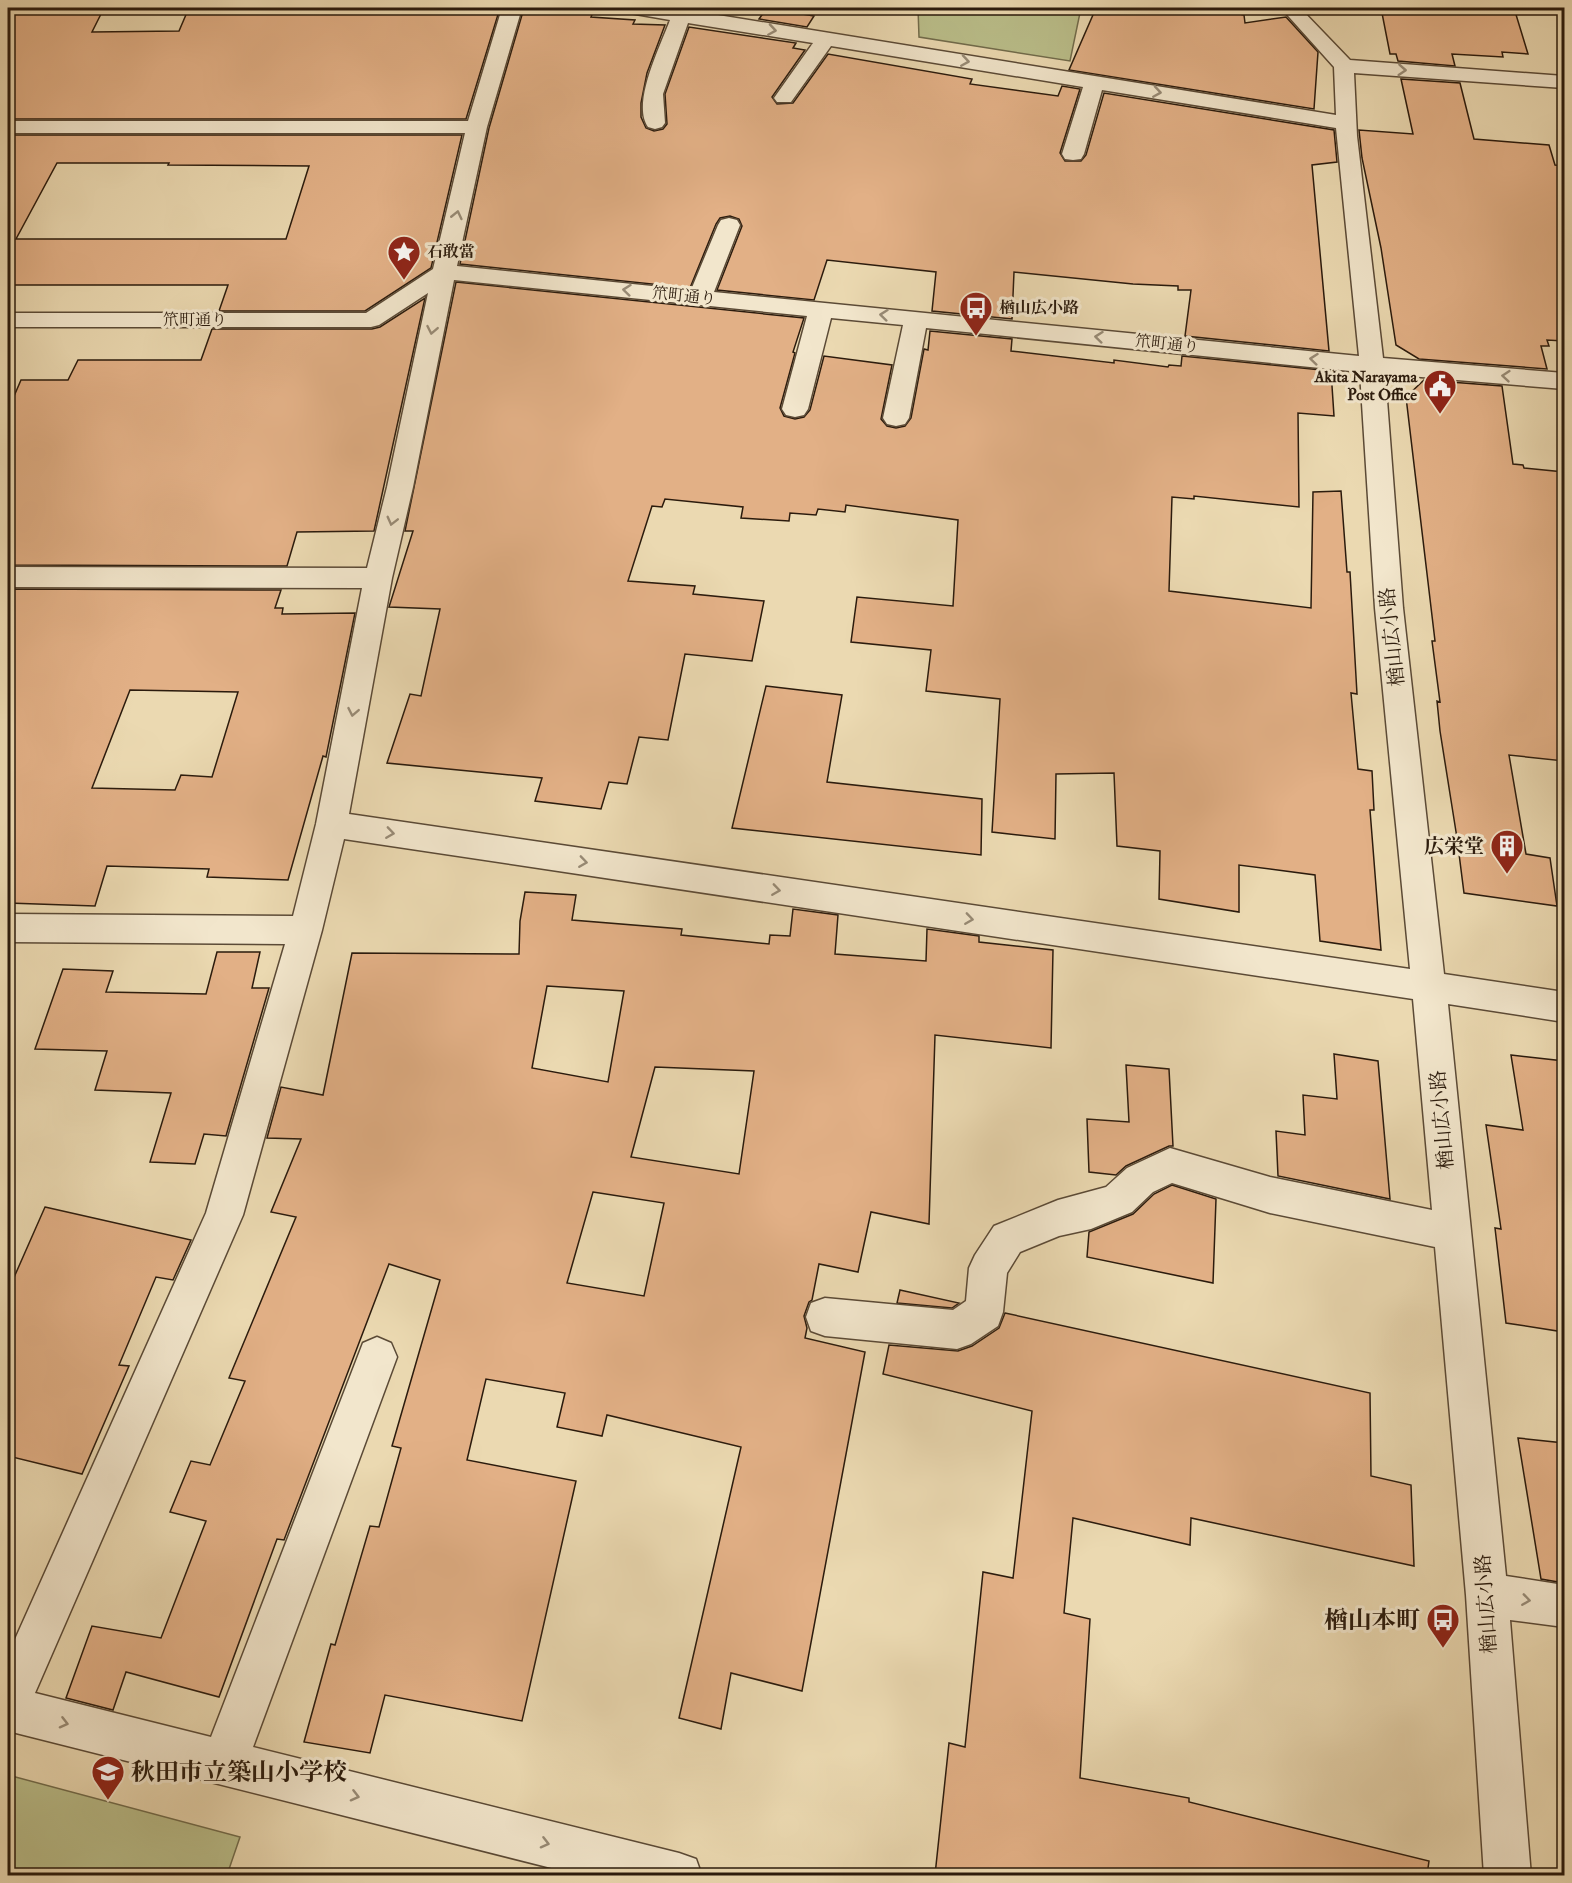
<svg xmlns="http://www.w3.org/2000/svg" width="1572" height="1883" font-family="'IM FELL Double Pica','Noto Serif JP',serif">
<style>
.green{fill:#babe8a;stroke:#726c4c;stroke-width:1.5}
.building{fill:#e2b086;stroke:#2b1b0d;stroke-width:1.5;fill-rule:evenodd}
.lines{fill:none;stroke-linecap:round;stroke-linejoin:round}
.minor-casing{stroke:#5b4a36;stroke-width:3}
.minor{fill:#f2e6cc;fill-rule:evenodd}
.oneway{stroke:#988b76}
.labels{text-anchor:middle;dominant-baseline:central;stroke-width:6;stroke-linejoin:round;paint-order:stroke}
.far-poi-label{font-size:16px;font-weight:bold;fill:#2b1b0d;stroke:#f2e6cc;text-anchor:start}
.far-street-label{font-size:16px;fill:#2b1b0d;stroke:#f2e6cc}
.street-label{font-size:20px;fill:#2b1b0d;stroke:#f2e6cc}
.poi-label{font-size:20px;font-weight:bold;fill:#2b1b0d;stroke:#f2e6cc;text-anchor:end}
.near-poi-label{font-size:24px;font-weight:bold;fill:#2b1b0d;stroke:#f2e6cc;text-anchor:end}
</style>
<rect width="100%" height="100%" fill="#ebd9b1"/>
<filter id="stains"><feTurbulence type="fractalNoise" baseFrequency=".00333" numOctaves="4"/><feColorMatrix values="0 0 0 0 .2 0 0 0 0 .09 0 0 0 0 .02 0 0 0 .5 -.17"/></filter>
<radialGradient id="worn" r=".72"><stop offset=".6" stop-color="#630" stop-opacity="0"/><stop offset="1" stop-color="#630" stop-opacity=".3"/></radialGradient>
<!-- green -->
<path class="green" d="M918,8H1081L1070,61L919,37Z
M8,1775L240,1837L227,1875H8Z"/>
<!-- building -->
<path class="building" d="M8,8H104L92,32L179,31L188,10L500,8L466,119H8Z
M524,8H595L591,17L635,20L633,24L665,25L647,73L641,103V117L646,128L654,131L663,129L667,124L665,94L689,27L796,43L793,48L805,50L772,97L777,104L793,103L828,54L972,79L970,84L1058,96L1062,86L1080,89L1060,153L1065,161H1081L1086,155L1104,93L1334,130L1337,162L1312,165L1329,351L1185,336L1191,290H1178V286L1133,284L1014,272L1012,319L932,311L936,272L827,260L814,300L717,290L742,226L739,219L730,216L720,218L716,224L690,288L460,264L489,128Z
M767,8L814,16L807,27L759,19Z
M1096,8H1142L1235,13L1244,15L1245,23L1286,17L1318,52L1314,109L1069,70Z
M1381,8H1514L1528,54L1502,52L1503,57L1452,54L1455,66L1398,61L1396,54H1390Z
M1401,79L1460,83L1474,139L1549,145L1555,165L1564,166V341L1547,340L1549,346H1541L1547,369L1419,359L1396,345L1381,248L1362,158L1359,130L1413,134Z
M8,135H462L431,268L365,311H219L228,285H8ZM57,163H169L168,165L309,166L286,239H16Z
M456,282L804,318L793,352L795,353L780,408L784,416L795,419L804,417L810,410L824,356L892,365L881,419L887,426L896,428L905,426L911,418L924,349L928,350L930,331L1012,339L1011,351L1114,363V360L1168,367L1169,365L1181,366L1182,356L1331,371L1334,416L1298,413L1299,507L1194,496V499L1172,497L1169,591L1311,608L1313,492L1341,491L1347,572H1350L1357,694L1351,693L1358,769L1372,771L1374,810H1370L1381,950L1320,941L1315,875L1239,865V912L1159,899L1160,851L1117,846L1114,773L1056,774L1055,839L992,832L1000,699L926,691L931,650L851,642L857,597L953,606L958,520L846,505L845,512L818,509L816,515L790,513L789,521L741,518L743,507L665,499L662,507L652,506L628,581L695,586L693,594L764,601L752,661L685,654L668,740L639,737L627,784L609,782L601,809L535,801L542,778L387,763L410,694L421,696L440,609L389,607L413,531H405Z
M425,298L374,531L297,532L287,566L8,565V410L21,380H68L78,360H201L212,329H372L380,327Z
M1424,380L1502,386L1513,464L1523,465L1524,468L1564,472V761L1509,755L1526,854L1550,858L1557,906L1464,893L1457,838L1440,731L1437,701L1440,702L1432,641H1435L1406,397Z
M8,589L281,590L275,608H283L282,614L355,613L326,757L323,756L288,880L207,877L209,869L107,866L95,906L8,903ZM130,690L238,692L212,777L181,775L175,790L92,788Z
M766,686L842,695L827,782L982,799L981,855L732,828Z
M525,892L576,895L572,920L682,929L681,935L769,944L770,935L790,936L793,909L838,915L835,954L926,961L927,929L979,936V942L1053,950L1051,1048L935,1035L929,1224L871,1212L858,1272L819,1264L812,1300L809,1302L804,1316L807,1328L805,1338L865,1352L802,1691L731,1673L721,1729L679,1718L741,1447L607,1415L602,1436L557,1427L565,1393L486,1379L467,1460L576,1481L522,1721L385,1695L370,1753L304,1742L331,1644L335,1645L370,1526L379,1527L401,1448L392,1446L440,1280L389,1264L284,1540L277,1539L219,1697L126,1672L113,1710L66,1698L92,1626L161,1638L206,1521L170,1512L191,1461L210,1465L245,1381L229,1378L296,1217L271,1212L301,1139L267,1138L281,1087L323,1095L352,953L519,954L520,921ZM547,986L624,991L608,1082L532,1068ZM655,1067L754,1071L739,1174L631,1157ZM593,1192L664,1203L644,1296L567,1283Z
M217,952H260L252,988H269L226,1136L204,1134L195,1164L150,1162L171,1093L95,1090L107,1051L35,1049L63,969L113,971L106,992L206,994Z
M1334,1054L1378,1061L1390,1199L1278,1176L1276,1131L1305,1135L1303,1095L1337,1099Z
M1511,1055L1564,1061V1332L1506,1323L1495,1228L1501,1229L1486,1125L1523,1130Z
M1126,1065L1169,1069L1173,1146H1169L1126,1166L1116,1175L1089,1172L1087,1119L1129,1122Z
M1172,1185L1216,1199L1213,1283L1087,1257L1089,1232L1133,1214L1154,1194Z
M45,1207L191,1240L173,1280L156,1277L119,1365L129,1366L82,1474L8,1456V1291Z
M900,1290L959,1303L952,1308L897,1303Z
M1005,1313L1370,1393L1371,1476L1411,1485L1414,1566L1191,1518L1190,1545L1073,1518L1064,1613L1090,1619L1080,1778L1189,1798V1802L1429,1861L1427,1875H935L949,1743L965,1747L983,1572L1013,1578L1032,1411L883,1374L889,1345L958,1351L972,1346L999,1328Z
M1518,1438L1564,1443V1583L1541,1579Z"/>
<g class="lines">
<!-- minor casing -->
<g class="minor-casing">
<path id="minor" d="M502,8H522L487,127L457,266L691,290L718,225L721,220L729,218L737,220L740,225L714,292L1359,356L1336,128L1102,90L1084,154L1081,159L1073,160L1065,159L1062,154L1083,87L831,46L791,102H777L774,98L813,43L688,23L663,94L665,123L662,127L655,129L648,127C631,103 661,45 670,20L624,12L621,8L681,9L1336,115L1334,67L1281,8H1300L1350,60L1564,76V88L1354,73L1357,136L1383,358L1564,373V389L1385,374L1403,608L1444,974L1564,992V1022L1448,1004L1506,1576L1564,1585V1627L1510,1620L1531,1876H1484L1466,1595L1435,1247L1270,1213L1172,1183L1153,1192L1132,1212L1091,1229L1059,1236L1020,1252L1007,1273L1003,1312L998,1326L971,1344L957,1349L825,1336L811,1331L806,1317L811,1303L825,1298L953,1310L966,1301L969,1268L975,1255L994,1226L1058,1200L1106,1187L1127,1168L1170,1148L1270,1177L1432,1210L1413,999L344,839L322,930L243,1215L35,1693L211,1737L363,1343L377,1337L391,1343L397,1357L253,1747L679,1853L696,1859L702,1876H583L8,1731V1655L206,1213L285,944L8,942V914L293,916L316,824L362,588L8,587V567L367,568L387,487L428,293L379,325L371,327H8V313H366L433,269L465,133H8V121H468ZM454,280L807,316L782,409L786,415L795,417L804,415L808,409L831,318L903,325L883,418L887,424L896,426L905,424L909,418L926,328L1360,372L1375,608L1410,969L349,814L392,578L413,487Z"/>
</g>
<!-- minor -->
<use href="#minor" class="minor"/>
</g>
<!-- one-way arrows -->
<defs><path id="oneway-chevron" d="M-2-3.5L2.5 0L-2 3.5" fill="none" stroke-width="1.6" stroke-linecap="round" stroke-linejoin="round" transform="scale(1.5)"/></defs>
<g class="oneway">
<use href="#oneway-chevron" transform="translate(772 30) rotate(9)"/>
<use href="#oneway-chevron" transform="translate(965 61) rotate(9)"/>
<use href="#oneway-chevron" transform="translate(1402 70) rotate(4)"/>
<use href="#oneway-chevron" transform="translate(1157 92) rotate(9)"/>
<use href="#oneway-chevron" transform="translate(457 215) rotate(-77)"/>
<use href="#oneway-chevron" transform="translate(627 290) rotate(-174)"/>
<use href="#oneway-chevron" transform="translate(884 315) rotate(-174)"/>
<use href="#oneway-chevron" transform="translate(432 330) rotate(101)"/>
<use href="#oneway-chevron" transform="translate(1099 337) rotate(-174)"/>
<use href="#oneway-chevron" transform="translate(1314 359) rotate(-174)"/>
<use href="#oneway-chevron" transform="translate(1506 376) rotate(-175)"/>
<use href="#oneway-chevron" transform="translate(392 521) rotate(104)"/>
<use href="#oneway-chevron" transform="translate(353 712) rotate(101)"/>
<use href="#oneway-chevron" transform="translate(390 833) rotate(8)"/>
<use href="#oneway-chevron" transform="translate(583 862) rotate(8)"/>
<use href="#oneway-chevron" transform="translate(776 890) rotate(8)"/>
<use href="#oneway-chevron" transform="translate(969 919) rotate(8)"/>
<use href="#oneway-chevron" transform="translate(1526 1600) rotate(8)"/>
<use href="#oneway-chevron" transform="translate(64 1723) rotate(14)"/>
<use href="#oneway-chevron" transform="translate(355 1796) rotate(14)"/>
<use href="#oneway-chevron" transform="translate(545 1843) rotate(14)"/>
</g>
<!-- icons -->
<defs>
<g id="sight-pin" transform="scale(1.725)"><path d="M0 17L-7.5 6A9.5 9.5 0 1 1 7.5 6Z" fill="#8f2418" stroke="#f2e6cc"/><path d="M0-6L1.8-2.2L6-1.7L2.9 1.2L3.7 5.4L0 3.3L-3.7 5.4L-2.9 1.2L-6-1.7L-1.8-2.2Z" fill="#fff"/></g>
<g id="bus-pin" transform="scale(1.725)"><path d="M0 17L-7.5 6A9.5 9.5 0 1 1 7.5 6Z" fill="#8f2418" stroke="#f2e6cc"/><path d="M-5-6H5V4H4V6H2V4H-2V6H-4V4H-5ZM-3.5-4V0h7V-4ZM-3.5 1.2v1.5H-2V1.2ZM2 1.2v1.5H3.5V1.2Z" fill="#fff"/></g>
<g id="civic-pin" transform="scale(1.725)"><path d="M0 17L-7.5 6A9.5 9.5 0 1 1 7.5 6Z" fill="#8f2418" stroke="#f2e6cc"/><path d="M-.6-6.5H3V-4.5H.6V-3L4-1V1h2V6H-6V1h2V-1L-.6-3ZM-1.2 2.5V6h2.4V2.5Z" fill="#fff"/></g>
<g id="building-pin" transform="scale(1.725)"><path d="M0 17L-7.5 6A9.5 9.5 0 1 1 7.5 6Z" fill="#8f2418" stroke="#f2e6cc"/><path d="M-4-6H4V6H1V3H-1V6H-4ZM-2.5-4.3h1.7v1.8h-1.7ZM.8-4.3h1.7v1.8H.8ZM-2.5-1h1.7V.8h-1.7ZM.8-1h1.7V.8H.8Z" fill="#fff"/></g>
<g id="school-pin" transform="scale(1.725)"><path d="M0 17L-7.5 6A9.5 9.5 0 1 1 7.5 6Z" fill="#8f2418" stroke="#f2e6cc"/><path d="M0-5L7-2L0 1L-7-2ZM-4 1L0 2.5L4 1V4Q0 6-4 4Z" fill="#fff"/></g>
</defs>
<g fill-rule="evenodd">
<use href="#sight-pin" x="404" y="252"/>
<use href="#bus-pin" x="976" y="308"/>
<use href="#civic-pin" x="1440" y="386"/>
<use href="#building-pin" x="1507" y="846"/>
<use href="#bus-pin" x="1443" y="1620"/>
<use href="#school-pin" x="108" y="1772"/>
</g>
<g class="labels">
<!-- far-poi labels -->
<g class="far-poi-label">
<text x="427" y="252">石敢當</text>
<text x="999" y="308">楢山広小路</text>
<text x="1417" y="377" text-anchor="end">Akita Narayama<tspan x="1417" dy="18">Post Office</tspan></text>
</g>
<!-- far-street labels -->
<g class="far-street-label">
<text transform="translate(684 296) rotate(6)">笊町通り</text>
<text x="195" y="320">笊町通り</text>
<text transform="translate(1167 344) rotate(6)">笊町通り</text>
</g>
<!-- street labels -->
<g class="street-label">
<text transform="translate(1392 637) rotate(-96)">楢山広小路</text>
<text transform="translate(1442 1120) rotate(-95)">楢山広小路</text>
<text transform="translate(1486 1604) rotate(-94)">楢山広小路</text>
</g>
<!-- poi labels -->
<g class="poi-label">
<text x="1484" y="846">広栄堂</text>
</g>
<!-- near-poi labels -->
<g class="near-poi-label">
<text x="1420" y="1620">楢山本町</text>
<text x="131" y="1772" text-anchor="start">秋田市立築山小学校</text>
</g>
</g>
<!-- margin -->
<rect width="1572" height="1883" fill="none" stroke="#ebd9b1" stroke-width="30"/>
<rect x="9" y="9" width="1554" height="1865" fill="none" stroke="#2b1b0d" stroke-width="3"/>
<rect x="15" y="15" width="1542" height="1853" fill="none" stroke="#2b1b0d" stroke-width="1.5"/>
<rect width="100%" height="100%" filter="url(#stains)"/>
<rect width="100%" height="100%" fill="url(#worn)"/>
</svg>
